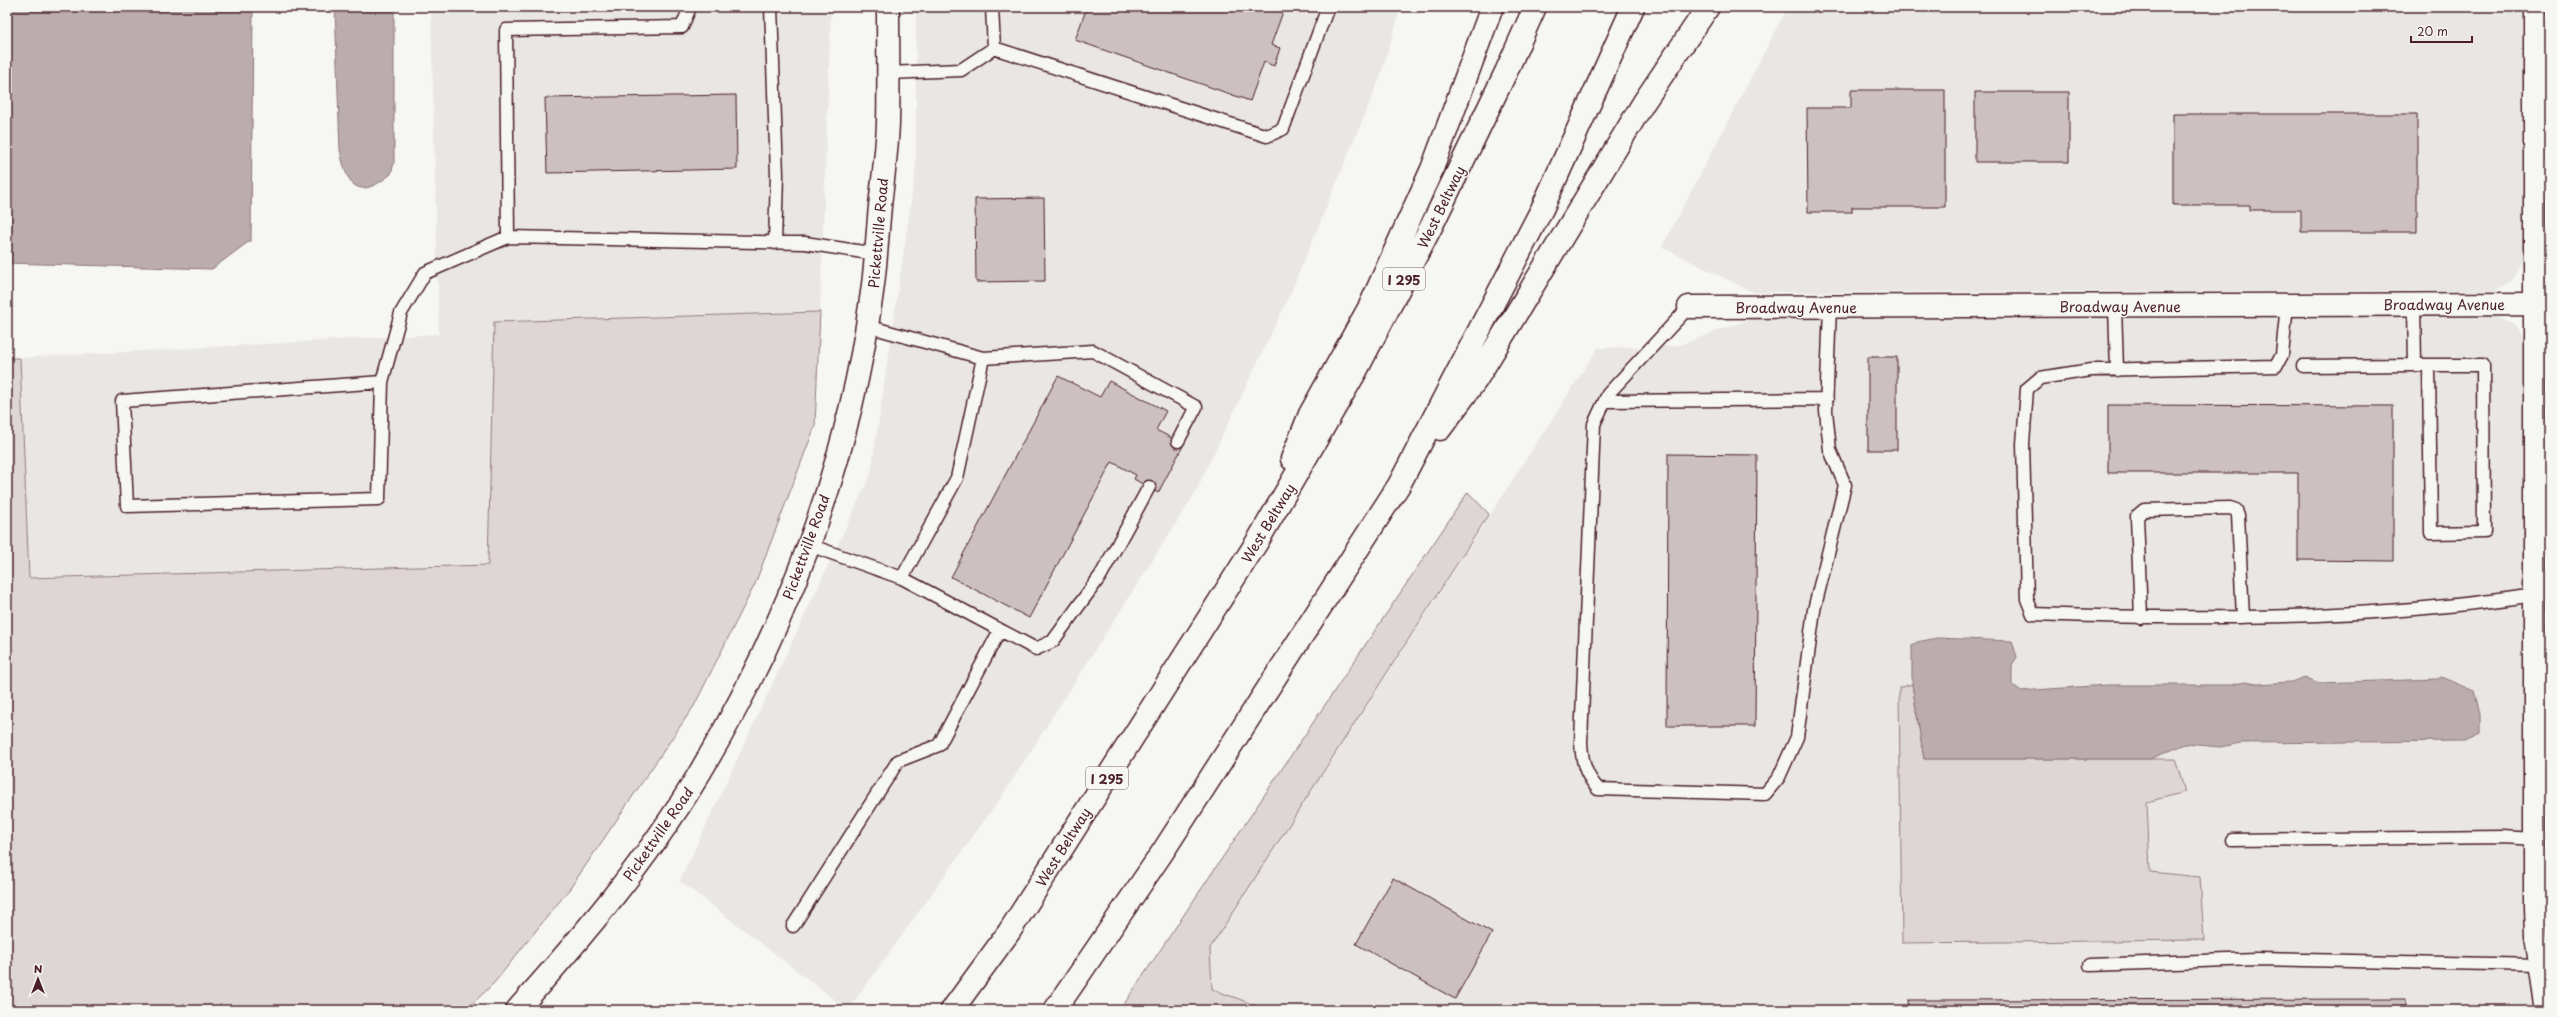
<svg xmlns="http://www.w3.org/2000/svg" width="2557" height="1017" font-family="'Playpen Sans',sans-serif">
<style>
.built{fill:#e9e6e3;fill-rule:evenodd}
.green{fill:#ddd6d5;stroke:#947a80}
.water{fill:#bbadae;stroke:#8e747a}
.building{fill:#ccc1c0;stroke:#4a1f2b}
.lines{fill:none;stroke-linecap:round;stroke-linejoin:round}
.service-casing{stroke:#4a1f2b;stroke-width:15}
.minor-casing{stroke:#4a1f2b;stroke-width:25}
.tertiary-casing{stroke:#4a1f2b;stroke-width:25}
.motorway-casing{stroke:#4a1f2b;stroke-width:25}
.service{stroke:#f6f6f2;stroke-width:12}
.minor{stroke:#f6f6f2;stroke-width:22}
.tertiary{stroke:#f6f6f2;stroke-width:22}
.motorway{stroke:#f6f6f2;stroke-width:22}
.labels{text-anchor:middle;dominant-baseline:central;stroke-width:3;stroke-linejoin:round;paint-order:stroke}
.shield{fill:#f6f6f2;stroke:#7e6067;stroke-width:1}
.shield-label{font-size:13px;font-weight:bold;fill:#4a1f2b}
.street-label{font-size:14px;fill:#4a1f2b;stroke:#f6f6f2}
</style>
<rect width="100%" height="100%" fill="#f6f6f2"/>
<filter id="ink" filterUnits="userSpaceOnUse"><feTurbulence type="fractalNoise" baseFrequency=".025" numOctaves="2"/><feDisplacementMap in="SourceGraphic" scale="8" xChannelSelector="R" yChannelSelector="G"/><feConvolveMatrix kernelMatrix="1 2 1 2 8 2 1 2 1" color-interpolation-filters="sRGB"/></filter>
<g filter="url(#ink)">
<!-- built -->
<path class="built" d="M431,7H831L820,312L494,322L488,565L29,578L20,358L439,334Z
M916,7H1401L1379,80L1291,292L1194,495L1002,796L848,1010L680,881L871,474L916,168Z
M1788,7H2522L2523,257L2512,281L2494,291L1753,292L1662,247Z
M2545,7H2550V235L2547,221Z
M2493,316L2514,325L2524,339L2540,1010H1268L1212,989L1210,948L1598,348L1677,346L1750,319ZM1937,638L2012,641V685L2019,691L2107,685H2232L2244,682L2257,684L2291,682L2305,677L2318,683L2438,679L2441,677L2480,733L2465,741L2242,743L2220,747L2186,744L2150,759H2175L2184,792L2147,802L2150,873L2200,877L2204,940L1899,689L1912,684Z
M2550,333V943L2547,924L2548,337Z"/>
<!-- green -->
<path class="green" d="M820,312L815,426L755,584L694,706L571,887L494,983L466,1010H7V358H20L29,578L488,565L494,322Z
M1468,492L1489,514L1210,948L1212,989L1268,1010H1120Z
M1912,684L1924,759H2175L2185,792L2147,802L2150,872L2200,877L2204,940L1902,943L1899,688Z"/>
<!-- water -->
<path class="water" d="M7,7H253L251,240L212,269L7,263Z
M335,7H394V163L391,174C358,201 347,187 340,150Z
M1937,638L2012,641L2017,657L2012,665V685L2020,691L2107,685H2232L2244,682L2257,684L2291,682L2305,677L2318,683L2438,679L2441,677L2474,691L2480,713V734L2465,741L2242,743L2220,747L2186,744L2150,759H1924L1912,684V645L1917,642Z"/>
<!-- building -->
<path class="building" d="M1087,7H1280L1284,9L1271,45L1280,48L1274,66L1264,62L1250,101L1075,40Z
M1851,90H1945V207H1852V212H1808L1807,108H1851Z
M1975,92H2069V162H1975Z
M736,95L737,169L547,173L545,98Z
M2173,114H2417V232H2301V210H2250V205H2173Z
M1044,198L1045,281L976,282L975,199Z
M1868,357H1897V450H1868Z
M1058,376L1100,397L1109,381L1166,411L1156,430L1184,444L1158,493L1134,479L1136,475L1112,462L1029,618L951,577Z
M2108,405L2393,406V561L2298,560V473H2108Z
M1668,454L1757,455L1755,726H1667Z
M1393,878L1492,933L1455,999L1356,944Z
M2406,999V1010H1910L1909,1000Z"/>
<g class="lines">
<!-- service casing -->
<g class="service-casing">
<path id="service" d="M690,7L682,27L506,30L508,237L805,243L876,254
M771,7L777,175L775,243
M992,7L994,48
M888,73L961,70L994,48L1267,136L1283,129L1328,7
M2536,168H2550
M2414,304L2415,365
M2287,305L2282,355L2276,366L2091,370L2040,378L2027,389L2023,444L2027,599L2033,614C2201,620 2369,620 2535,595
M2115,306L2117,370
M1689,307L1608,394L1594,424L1581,742C1582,762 1585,774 1598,789L1765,794L1779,777L1797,737L1814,610L1845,485L1830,450L1826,411L1830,307
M983,358L1093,351L1196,407L1178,441
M2303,366L2415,365H2483L2484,532L2431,533L2429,365
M382,382L122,401L127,506L379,499L382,382L401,313L425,273L508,237
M1605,401L1827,399
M2535,480H2550
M809,545L902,578L957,478L983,358L867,326
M2141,618L2137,516L2144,510L2230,508L2236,510L2238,515L2243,617
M1000,630L1036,649L1053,641L1101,575L1149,487
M2232,840L2502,837L2535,839
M2535,909L2550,908
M793,926L898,761L939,745L1000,630L902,578
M2090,965L2256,959L2540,965"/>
</g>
<!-- minor casing -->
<g class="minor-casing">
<path id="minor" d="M1689,307L2535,304V909L2536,935L2547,1010"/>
</g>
<!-- tertiary casing -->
<g class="tertiary-casing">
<path id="tertiary" d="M2535,7V304H2550
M517,1010C581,938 646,862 696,779C784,633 848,468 871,299C876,268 877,237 880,206C883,178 887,151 888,123C889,84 888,46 888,7"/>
</g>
<!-- motorway casing -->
<g class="motorway-casing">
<path id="motorway" d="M1440,429L1476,380L1644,102L1708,7
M1292,459L1310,414L1370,306L1432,169L1492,7
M952,1010L1009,932L1257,542L1356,371L1432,225L1506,72L1535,7
M1055,1010L1162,853L1399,485L1542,209L1633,7"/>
</g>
<!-- service -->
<use href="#service" class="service"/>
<!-- minor -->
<use href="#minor" class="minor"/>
<!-- tertiary -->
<use href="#tertiary" class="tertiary"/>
<!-- motorway -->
<use href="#motorway" class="motorway"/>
</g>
</g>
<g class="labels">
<!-- shield labels -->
<g class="shield">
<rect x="1383" y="268" width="42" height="22" rx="3"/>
<rect x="1086" y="767" width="42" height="22" rx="3"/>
</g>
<g class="shield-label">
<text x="1404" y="279">I 295</text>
<text x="1107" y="778">I 295</text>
</g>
<!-- street labels -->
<g class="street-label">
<text transform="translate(1441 207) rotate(-64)">West Beltway</text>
<text transform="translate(878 233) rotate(-85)">Pickettville Road</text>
<text x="2444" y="304">Broadway Avenue</text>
<text x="2120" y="306">Broadway Avenue</text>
<text x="1796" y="307">Broadway Avenue</text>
<text transform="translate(1268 523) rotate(-59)">West Beltway</text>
<text transform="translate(806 547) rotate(-70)">Pickettville Road</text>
<text transform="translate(658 834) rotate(-55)">Pickettville Road</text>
<text transform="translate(1063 847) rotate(-58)">West Beltway</text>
</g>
</g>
<!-- margin -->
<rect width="2557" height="1017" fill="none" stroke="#f6f6f2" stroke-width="24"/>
<rect x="12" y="12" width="2533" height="993" fill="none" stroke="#4a1f2b" stroke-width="1.5" filter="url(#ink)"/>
<!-- north arrow -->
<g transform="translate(38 979)" stroke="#f6f6f2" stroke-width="3" paint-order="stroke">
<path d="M0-3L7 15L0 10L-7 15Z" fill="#4a1f2b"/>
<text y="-6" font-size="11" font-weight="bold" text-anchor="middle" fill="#4a1f2b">N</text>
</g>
<!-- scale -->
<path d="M2411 36v6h61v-6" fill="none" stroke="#4a1f2b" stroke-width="2"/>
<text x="2417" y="36" font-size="12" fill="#4a1f2b" stroke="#f6f6f2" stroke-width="3" paint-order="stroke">20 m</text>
</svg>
